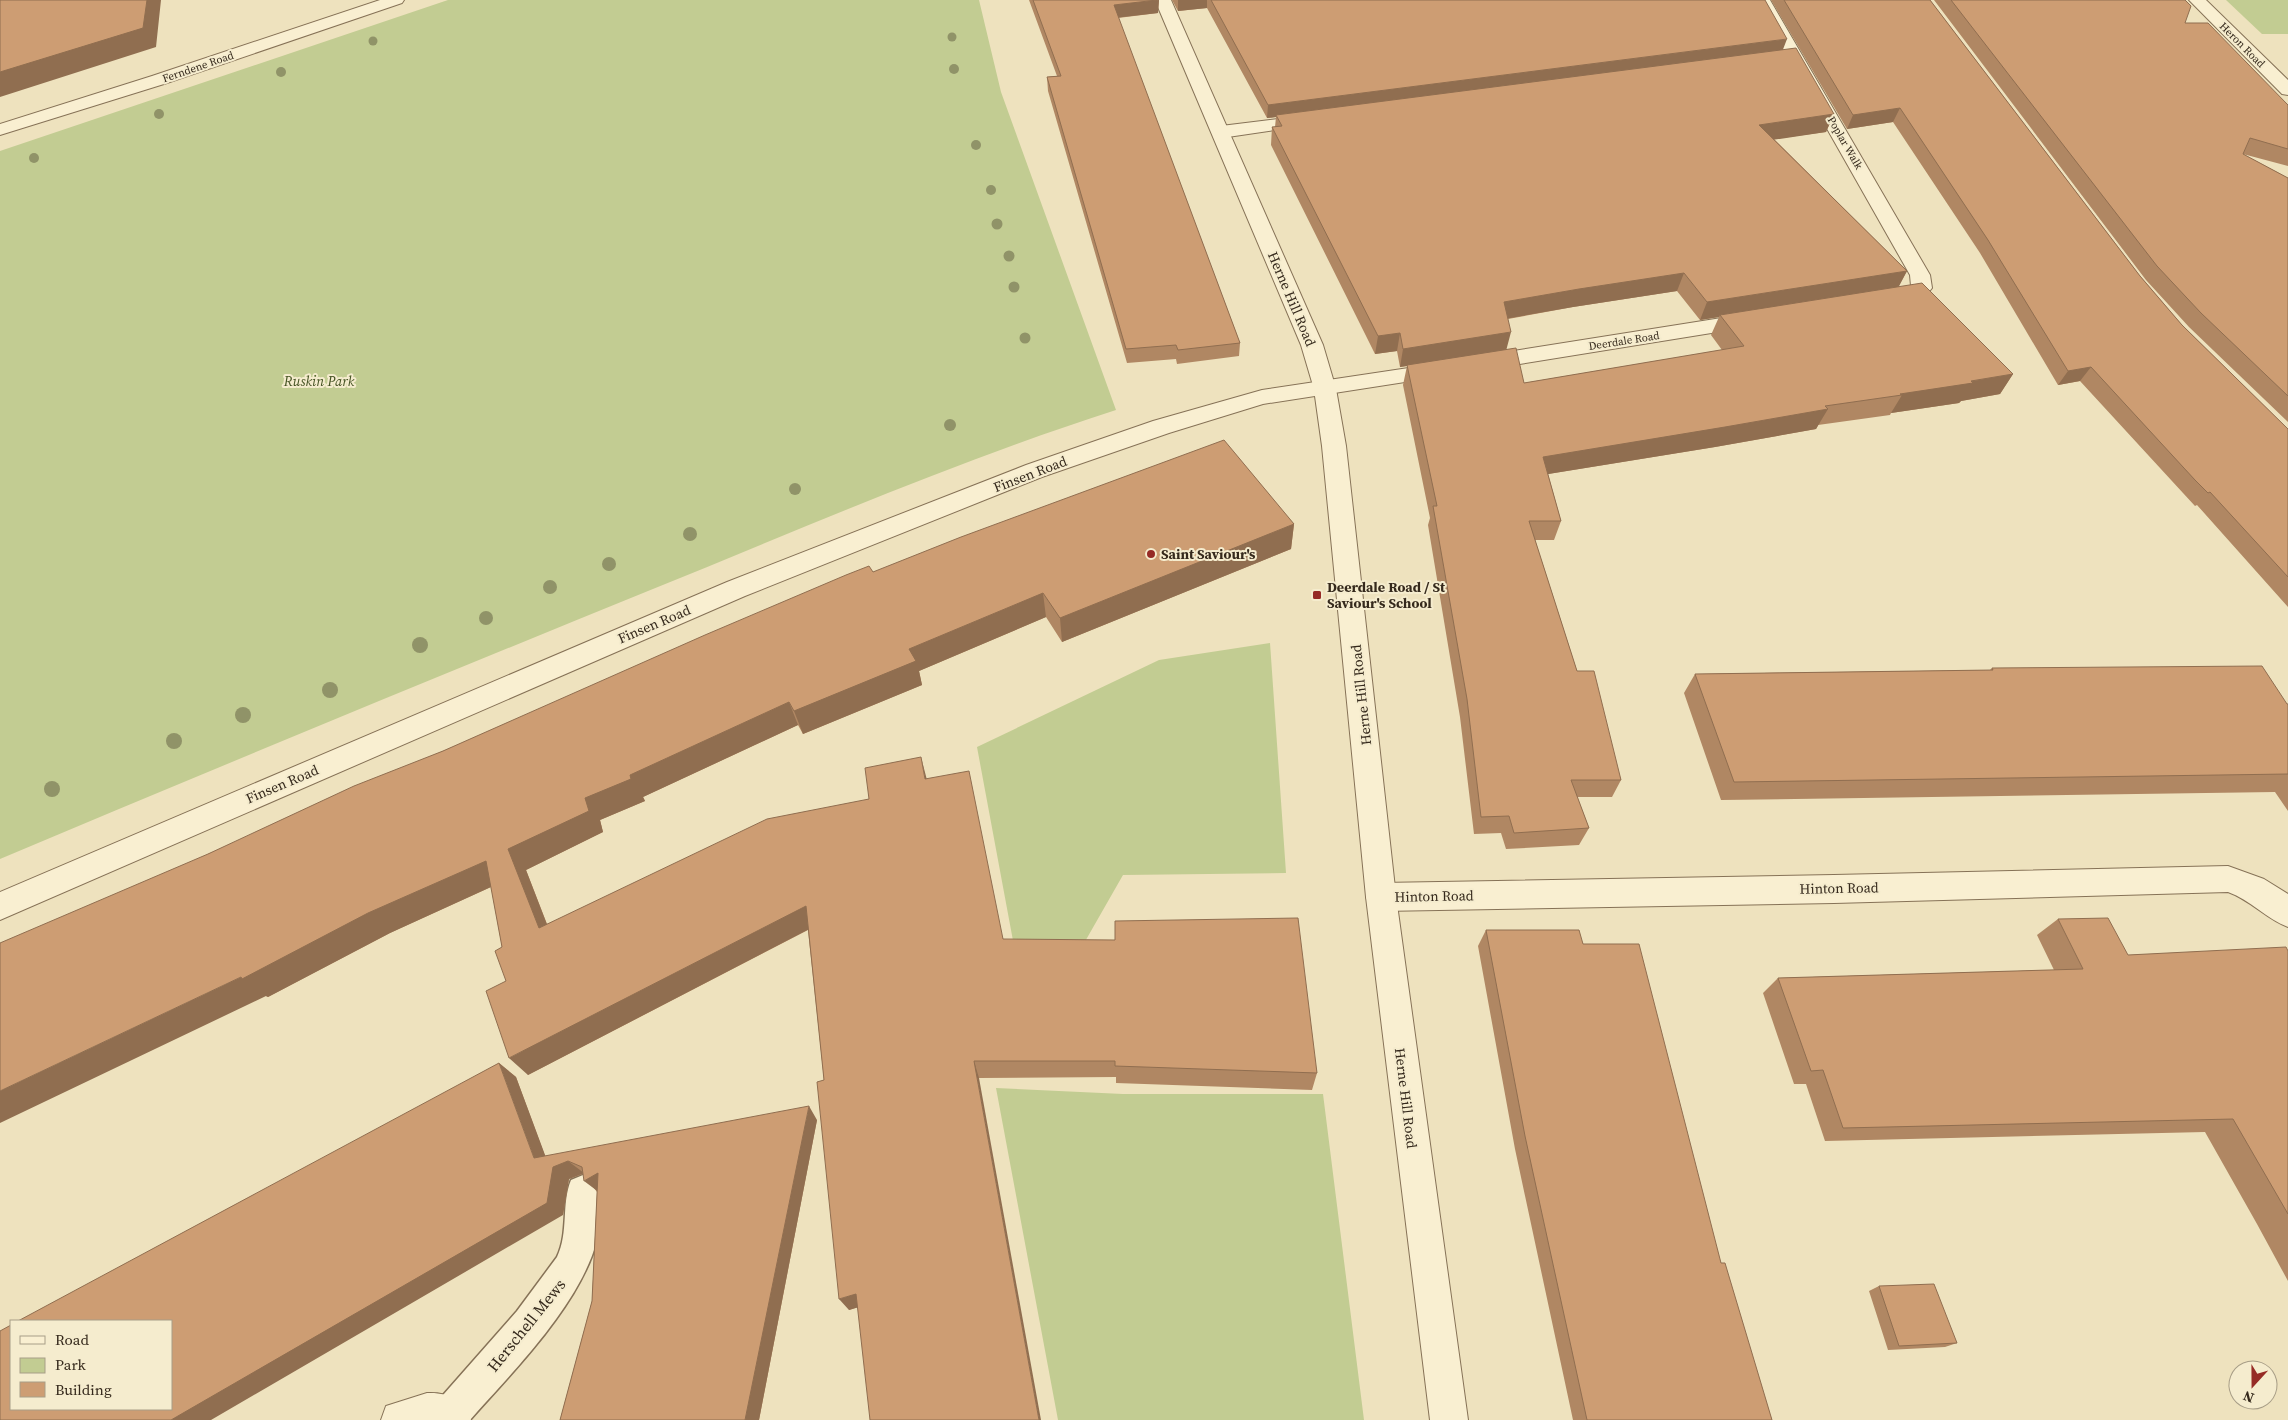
<svg xmlns="http://www.w3.org/2000/svg" width="2288" height="1420" font-family="'Source Serif 4',serif">
<style>
.green{fill:#c2cc92}
.lines{fill:none;stroke-linecap:round;stroke-linejoin:round}
.service-casing{stroke:#867257;stroke-width:3}
.minor-casing{stroke:#867257;stroke-width:2}
.tertiary-casing{stroke:#867257;stroke-width:2}
.service{fill:#f9efd1;fill-rule:evenodd}
.minor{fill:#f9efd1;fill-rule:evenodd}
.tertiary{fill:#f9efd1;fill-rule:evenodd}
.tree{fill:#909368}
.wall{fill:#b08763;fill-rule:evenodd}
.shaded-wall{fill:#906e50}
.building{fill:#cd9d73;stroke:#906e50}
.poi-dot{fill:#962b26;stroke:#f5ecce;stroke-width:2}
.labels{text-anchor:middle;dominant-baseline:central;stroke-width:4;stroke-linejoin:round;paint-order:stroke}
.far-street-label{font-size:11px;fill:#35291c;stroke:#f5ecce}
.street-label{font-size:14px;fill:#35291c;stroke:#f5ecce}
.park-label{font-size:14px;font-style:italic;fill:#445222;stroke:#f5ecce}
.poi-label{font-size:14px;font-weight:bold;fill:#35291c;stroke:#f5ecce;text-anchor:start}
.near-street-label{font-size:16px;fill:#35291c;stroke:#f5ecce}
</style>
<rect width="100%" height="100%" fill="#eee2be"/>
<!-- green -->
<path class="green" d="M448,0H979L1001,92L1116,410C957,461 803,528 648,591C432,679 216,768 0,859V151Z
M2226,0H2288V34H2262Z
M1270,643L1286,873L1123,875L1083,945L1014,946L977,747L1159,660Z
M996,1088L1123,1094H1323L1364,1420H1058Z"/>
<g class="lines">
<!-- service casing -->
<g class="service-casing">
<path id="service" d="M583,1175L595,1180C628,1260 518,1365 470,1420H432L431,1416L436,1403L517,1311L557,1257C569,1232 561,1204 571,1180Z"/>
</g>
<!-- minor casing -->
<g class="minor-casing">
<path id="minor" d="M380,0H404L402,3L164,84L0,135V124L152,76Z
M1754,0H1770L1930,275L1932,288C1923,302 1900,307 1885,303L1882,298L1885,293L1906,289L1911,286L1910,275Z
M2189,0H2206L2288,80V95L2282,94Z
M1311,115L1317,116L1320,120L1317,124L1221,138L1215,136L1212,132L1215,128L1221,126Z
M1753,313L1761,315L1764,320L1761,325L1482,370L1474,368L1471,363L1474,358L1482,356Z
M1442,363L1450,365L1453,370L1450,375L1263,404L1169,433L1042,477L745,596L0,920V892L727,582L1026,465L1153,421L1262,390Z
M2228,866L2264,879L2288,894V927C2266,919 2251,900 2228,892L1834,903L1381,911L1370,907L1366,897L1370,887L1381,883L1834,875Z
M427,1393C449,1392 463,1400 471,1420H381L386,1406Z"/>
</g>
<!-- tertiary casing -->
<g class="tertiary-casing">
<path id="tertiary" d="M1155,0H1171L1323,345L1336,389L1346,446L1396,897L1468,1420H1430L1366,897L1322,446L1314,389L1301,345Z"/>
</g>
<!-- service -->
<use href="#service" class="service"/>
<!-- minor -->
<use href="#minor" class="minor"/>
<!-- tertiary -->
<use href="#tertiary" class="tertiary"/>
</g>
<!-- trees -->
<g class="tree">
<circle cx="952" cy="37" r="4.5"/>
<circle cx="373" cy="41" r="4.5"/>
<circle cx="954" cy="69" r="5"/>
<circle cx="281" cy="72" r="5"/>
<circle cx="159" cy="114" r="5"/>
<circle cx="976" cy="145" r="5"/>
<circle cx="34" cy="158" r="5"/>
<circle cx="991" cy="190" r="5"/>
<circle cx="997" cy="224" r="5.5"/>
<circle cx="1009" cy="256" r="5.5"/>
<circle cx="1014" cy="287" r="5.5"/>
<circle cx="1025" cy="338" r="5.5"/>
<circle cx="950" cy="425" r="6"/>
<circle cx="795" cy="489" r="6"/>
<circle cx="690" cy="534" r="7"/>
<circle cx="609" cy="564" r="7"/>
<circle cx="550" cy="587" r="7"/>
<circle cx="486" cy="618" r="7"/>
<circle cx="420" cy="645" r="8"/>
<circle cx="330" cy="690" r="8"/>
<circle cx="243" cy="715" r="8"/>
<circle cx="174" cy="741" r="8"/>
<circle cx="52" cy="789" r="8"/>
</g>
<!-- wall -->
<path class="wall" d="M1029,0H1159L1158,13L1118,18L1240,343L1239,356L1177,364L1176,359L1127,363L1048,91L1047,77L1057,76Z
M1172,0H1765L1783,50L1834,114L1826,132L1774,139L1907,271L1898,287L2013,374L2000,394L1961,401L1959,403L1891,413L1890,415L1818,425L1816,429L1715,447L1548,474L1561,521L1554,540H1535L1577,671L1621,780L1612,797H1577L1589,828L1579,845L1506,849L1501,833L1474,834L1460,717L1428,525L1430,518L1403,385L1407,366L1400,367L1397,351L1375,354L1271,145L1272,127H1275L1276,117L1267,118L1207,8L1178,11ZM1677,291L1700,320L1719,317L1711,335L1722,350L1524,383L1506,349L1508,319L1573,307Z
M1771,0H1930L2140,276L2182,325L2288,429V607L2197,505L2195,506L2183,493L2080,381L2058,385L1980,253L1893,122L1847,129Z
M1934,0H2185V23L2288,105V166L2243,154L2288,178V422L2189,327L2146,280Z
M1294,524L1291,549L1062,642L1046,617L919,671L922,685L803,734L798,725L643,797L645,801L600,820L603,832L526,870L547,924L869,799L926,779L1003,939L1317,1073L1312,1090L1116,1083V1077L979,1078L858,1307L849,1310L824,1080L808,930L528,1075L506,981L502,947L491,887L390,933L268,997L266,996L208,854L443,751L873,572Z
M1992,668L2288,704V811L2275,792L1721,800L1684,693L1695,674L1990,670Z
M2058,919L2128,955L2288,951V1281L2257,1224L2205,1132L1825,1141L1806,1084H1794L1763,993L1778,978L2054,970L2037,935Z
M1486,930L1583,944L1721,1263L1772,1420H1573L1515,1149L1478,946Z
M499,1063L516,1077L545,1156L817,1120L759,1420H560L592,1301L597,1192L583,1174L569,1179L563,1215Z
M1879,1286L1957,1343L1945,1347L1888,1350L1869,1291Z"/>
<!-- shaded-wall -->
<path class="shaded-wall" d="M147,0H161L156,47L0,97V72Z
M1159,0L1158,13L1114,18V5Z
M1178,0H1207V8L1178,11Z
M1787,39L1782,52L1276,115V117L1267,118L1268,105Z
M1900,108L1893,122L1847,129L1853,115Z
M1834,114L1826,132L1752,143L1759,125Z
M1907,271L1897,290L1720,315L1719,317L1700,320L1707,302Z
M1684,273L1677,291L1573,307L1499,320L1504,302L1579,289Z
M1511,332L1506,351L1400,367L1403,349Z
M1400,333L1397,351L1375,354L1378,336Z
M2091,367L2080,381L2058,385L2068,371Z
M2013,374L2000,394L1961,401L1959,403L1891,413L1902,395L1900,394Z
M1828,409L1816,429L1715,447L1536,476L1543,457Z
M1294,524L1291,549L1062,642L1060,618Z
M1043,593L1046,617L919,671L922,685L803,734L794,711L909,649Z
M789,702L798,725L643,797L645,801L600,820L603,832L526,870L556,948L539,928L508,849L585,798L630,775Z
M921,757L927,780L925,779Z
M486,861L504,881L390,933L268,997L266,996L0,1123V1091L241,977L368,913Z
M806,906L815,926L528,1075L509,1058Z
M974,1061L979,1078L1041,1420H1039Z
M499,1063L516,1077L551,1171L534,1158Z
M809,1106L817,1120L759,1420H745Z
M568,1161L584,1173L569,1179L563,1215L211,1420H171L553,1167Z
M598,1173L600,1193L584,1181Z
M856,1294L866,1305L849,1310L839,1299Z"/>
<!-- building -->
<path class="building" d="M0,0H147L143,28L0,72Z
M1033,0H1157L1114,5L1240,343L1178,350L1176,345L1126,349L1047,77L1061,76Z
M1211,0H1765L1787,39L1268,105Z
M1784,0H1930L2140,276L2182,325L2288,429V577L2210,492L2208,493L2195,480L2091,367L2068,371L1988,240L1900,108L1853,115Z
M1951,0H2185L2191,6L2185,23H2208L2288,105V149L2250,138L2243,154L2288,178V396L2201,313L2157,266Z
M1796,48L1834,114L1759,125L1907,271L1707,302L1684,273L1579,289L1504,302L1511,332L1403,349L1400,333L1378,336L1272,127L1282,126L1276,115Z
M1922,283L2013,374L1971,381L1973,383L1900,394L1902,395L1825,406L1828,409L1725,427L1543,457L1561,521H1529L1577,671H1594L1621,780H1571L1589,828L1514,833L1509,816L1481,817L1467,699L1433,506H1437L1407,365L1516,348L1524,383L1744,346L1720,315Z
M1224,440L1294,524L1060,618L1043,593L909,649L916,661L794,711L789,702L630,775L631,779L585,798L589,811L508,849L539,928L767,819L869,799L865,768L921,757L925,779L969,771L1003,939L1115,940V921L1298,918L1317,1073L1115,1066V1061H974L1039,1420H870L856,1294L839,1299L817,1082L824,1080L806,906L509,1058L486,991L506,981L495,951L502,947L486,861L368,913L242,979L241,977L0,1091V943L208,854L354,786L443,751L705,635L846,575L869,566L873,572L961,537Z
M2262,666L2287,704H2288V774L1734,782L1695,674L1993,670L1992,668Z
M2108,918L2128,955L2286,947L2288,951V1214L2233,1119L1843,1128L1823,1070L1811,1071L1778,978L2083,969L2058,919Z
M1486,930H1579L1583,944H1639L1721,1263H1725L1772,1420H1587L1525,1136Z
M499,1063L534,1158L809,1106L745,1420H560L592,1301L598,1173L584,1181L582,1167L568,1161L553,1167L547,1203L171,1420H0V1331L11,1325V1409H171V1321H18Z
M1934,1284L1957,1343L1899,1346L1879,1286Z"/>
<!-- markers -->
<g class="poi-dot">
<circle cx="1151" cy="554" r="5"/>
<rect x="1312" y="590" width="10" height="10" rx="2.5"/>
</g>
<g class="labels">
<!-- far-street labels -->
<g class="far-street-label">
<text transform="translate(2242 45) rotate(45)">Heron Road</text>
<text transform="translate(198 67) rotate(-19)">Ferndene Road</text>
<text transform="translate(1845 143) rotate(60)">Poplar Walk</text>
<text transform="translate(1624 341) rotate(-9)">Deerdale Road</text>
</g>
<!-- street labels -->
<g class="street-label">
<text transform="translate(1292 299) rotate(67)">Herne Hill Road</text>
<text transform="translate(1030 474) rotate(-21)">Finsen Road</text>
<text transform="translate(654 624) rotate(-23)">Finsen Road</text>
<text transform="translate(1361 695) rotate(-96)">Herne Hill Road</text>
<text transform="translate(282 784) rotate(-23)">Finsen Road</text>
<text transform="translate(1839 888) rotate(-1)">Hinton Road</text>
<text transform="translate(1434 896) rotate(-1)">Hinton Road</text>
<text transform="translate(1406 1098) rotate(83)">Herne Hill Road</text>
</g>
<!-- park labels -->
<g class="park-label">
<text x="319" y="381">Ruskin Park</text>
</g>
<!-- poi labels -->
<g class="poi-label">
<text x="1161" y="554">Saint Saviour's</text>
<text x="1327" y="587">Deerdale Road / St<tspan x="1327" dy="16">Saviour's School</tspan></text>
</g>
<!-- near-street labels -->
<g class="near-street-label">
<text transform="translate(526 1325) rotate(-51)">Herschell Mews</text>
</g>
</g>
<!-- legend -->
<rect x="10" y="1320" width="162" height="90" fill="#f5ecce" stroke="#a89e87"/>
<rect x="20" y="1336" width="25" height="8" fill="#f9efd1" stroke="#a89e87"/>
<text x="55" y="1345" font-size="15" fill="#35291c">Road</text>
<rect x="20" y="1358" width="25" height="15" fill="#c2cc92" stroke="#a89e87"/>
<text x="55" y="1370" font-size="15" fill="#35291c">Park</text>
<rect x="20" y="1382" width="25" height="15" fill="#cd9d73" stroke="#a89e87"/>
<text x="55" y="1395" font-size="15" fill="#35291c">Building</text>
<!-- north arrow -->
<g transform="translate(2253 1385) rotate(201)"><circle r="24" fill="#f5ecce" stroke="#a89e87"/>
<path d="M0-4L9 19L0 12L-9 19Z" fill="#962b26"/>
<text y="-8" font-size="14" font-weight="bold" text-anchor="middle" fill="#35291c">N</text>
</g>
</svg>
